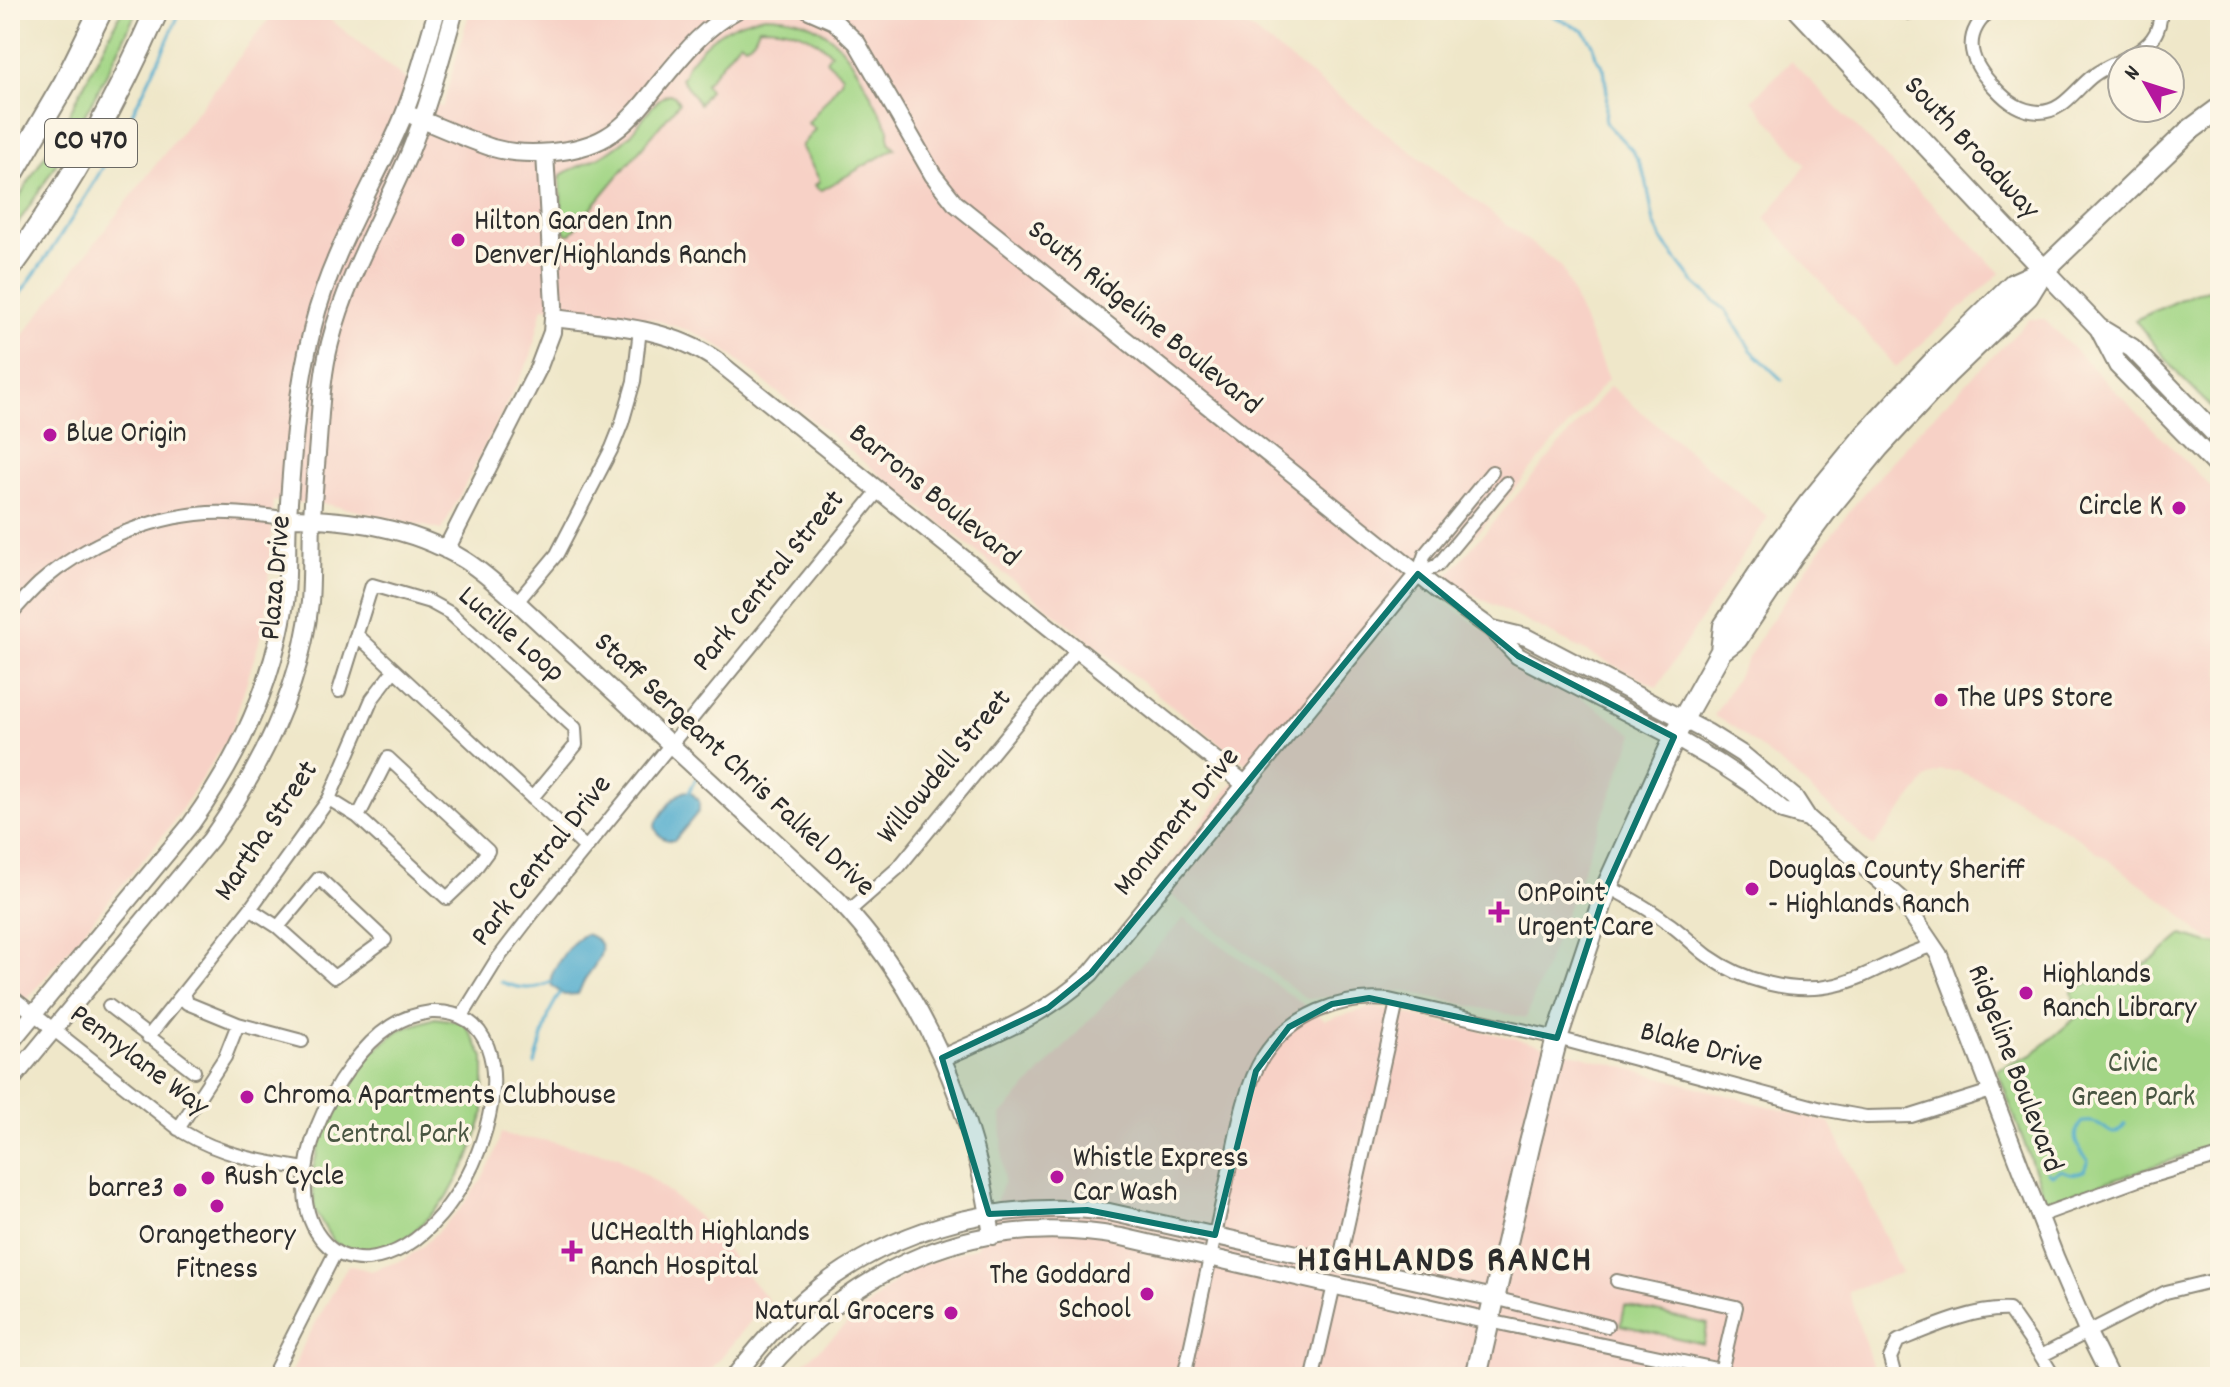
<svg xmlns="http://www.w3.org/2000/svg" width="2230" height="1387" font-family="Dekko,sans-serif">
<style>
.built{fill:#f7d1c6}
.green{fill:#a3d686;stroke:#678058;stroke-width:2}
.water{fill:#4facce;stroke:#3d6c7c;stroke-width:2}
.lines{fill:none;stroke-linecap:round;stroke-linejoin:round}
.stream{stroke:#4facce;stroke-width:3}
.minor-casing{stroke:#8d897a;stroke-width:16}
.tertiary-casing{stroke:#8d897a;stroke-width:20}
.secondary-casing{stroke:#8d897a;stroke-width:22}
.primary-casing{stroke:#8d897a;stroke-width:24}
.motorway-casing{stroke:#8d897a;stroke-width:26}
.minor{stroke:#fff;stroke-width:12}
.tertiary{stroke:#fff;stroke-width:16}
.secondary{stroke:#fff;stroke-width:18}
.primary{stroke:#fff;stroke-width:20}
.motorway{stroke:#fff;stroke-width:22}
.marked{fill:#0f766e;fill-opacity:0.2;stroke:#0f766e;stroke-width:6;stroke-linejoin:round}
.poi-dot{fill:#b5179e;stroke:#fcf5e5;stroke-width:3}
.labels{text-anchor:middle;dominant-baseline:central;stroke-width:7;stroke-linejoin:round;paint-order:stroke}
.shield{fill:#fcf5e5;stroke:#6a6863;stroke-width:2}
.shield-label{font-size:28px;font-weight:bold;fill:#2b2b2b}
.street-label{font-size:30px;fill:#2b2b2b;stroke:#fcf5e5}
.poi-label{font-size:30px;fill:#2b2b2b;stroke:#fcf5e5;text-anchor:start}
.park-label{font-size:30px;fill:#495642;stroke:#fcf5e5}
.district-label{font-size:38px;font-weight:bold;letter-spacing:2px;fill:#2b2b2b;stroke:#fcf5e5}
</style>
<rect width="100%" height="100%" fill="#fcf5e5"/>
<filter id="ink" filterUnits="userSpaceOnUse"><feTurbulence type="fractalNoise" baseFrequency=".0125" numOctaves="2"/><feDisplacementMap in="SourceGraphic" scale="16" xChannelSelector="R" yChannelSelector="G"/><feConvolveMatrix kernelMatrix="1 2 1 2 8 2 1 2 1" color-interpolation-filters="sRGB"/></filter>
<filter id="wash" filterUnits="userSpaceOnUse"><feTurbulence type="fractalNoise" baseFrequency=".006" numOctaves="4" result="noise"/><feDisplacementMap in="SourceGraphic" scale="32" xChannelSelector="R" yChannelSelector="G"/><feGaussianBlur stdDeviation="1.8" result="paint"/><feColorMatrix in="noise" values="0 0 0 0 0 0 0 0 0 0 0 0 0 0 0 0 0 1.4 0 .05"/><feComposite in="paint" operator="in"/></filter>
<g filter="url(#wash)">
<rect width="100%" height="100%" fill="#efe7c9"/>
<!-- built -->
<path class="built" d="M276,10H318L442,108L470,10H1226L1561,266L1608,379L1428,591L1634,734L1526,1018L1403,991L1307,999L1155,883L1247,765L935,519L721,347L693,332L649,318L543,307L531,356L442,530L326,504L273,501L266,620L230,735L170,827L10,1020V352Z
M1791,61L2000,273L1896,367L1765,218L1806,165L1752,100Z
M2030,319H2044L2220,496V941H2215L2199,933L2175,909L2073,834L1995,787L1958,771H1941L1926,779L1873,847L1790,771L1731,725L1714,716L1761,636L1813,559L1855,504L1926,423Z
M1610,386L1768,517L1657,687L1444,580Z
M1184,918L1325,1020L1374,1007L1523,1040L1830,1123L1871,1205L1901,1273L1848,1291L1876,1377H788L909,1269L977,1247L1004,1182L1001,1115Z
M501,1133L519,1138L543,1140L617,1156L656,1182L697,1215L768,1300L705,1377H290L304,1344L348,1265L371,1271L405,1259L424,1245L461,1208L481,1180L494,1156Z"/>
<!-- green -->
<path class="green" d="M122,10H137C102,89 59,164 10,235V212L65,122Z
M765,16C842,16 857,71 889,129V142L895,148L822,190L818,189L815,185L819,182V179L801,146L815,129L808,123L841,81L842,75L826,60L831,53C810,33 788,27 759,27C756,35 754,42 745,45L740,41L705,84L709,90L699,104L681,78L684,75C685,66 691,61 697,53C716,31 737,21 765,16Z
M669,94L675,96L679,103L583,218L577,212L580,222L571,234H567L563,228L560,181L561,175C568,170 576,168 584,164C601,157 618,147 631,134C642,122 653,99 669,94Z
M2220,288V416L2179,375L2135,320L2194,293Z
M2182,935L2210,943L2220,944V1144L2046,1202L1997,1069L2032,1055L2081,1013L2071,992C2089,979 2110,980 2130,971C2151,963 2166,949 2182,935Z
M435,1018L464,1022L484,1057V1113L469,1158L447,1198L410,1236L372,1254L343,1249L332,1240L314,1209L312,1172L325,1123L344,1084L367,1056L399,1030Z
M1625,1305L1708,1324L1703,1344L1621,1325Z"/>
<!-- water -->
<path class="water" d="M686,791L692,793L699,801V811L675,840C665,842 656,835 655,825C662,813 673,795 686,791Z
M585,934C613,943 599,960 587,976C583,981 581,988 578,994L564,995L552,986L551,977C557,962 571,941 585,934Z"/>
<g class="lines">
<!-- stream -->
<path class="stream" d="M1546,10L1553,16L1584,31L1593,44L1596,57L1604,69L1607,92L1605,122L1632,150L1638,160L1646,179L1654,223L1662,240L1692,280L1727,312L1751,350L1782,380
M10,307C80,216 136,115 181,10
M689,792L696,778
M501,982C520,989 533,991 551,982
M535,1064L550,1011L560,993
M2047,1172L2052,1175L2061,1170C2069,1174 2075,1175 2084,1171L2088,1160C2077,1148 2069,1136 2082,1122C2086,1122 2092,1121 2096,1123C2110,1128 2111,1142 2125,1124"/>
</g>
</g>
<g filter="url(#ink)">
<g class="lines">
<!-- minor casing -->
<g class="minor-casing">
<path id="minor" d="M1904,10L1909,13
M1962,10V11
M1991,10C1959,37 1971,64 1996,89C2008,102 2020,111 2039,112C2064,112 2076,88 2094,75C2111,62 2138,57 2152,39C2159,30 2160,21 2161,10
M1418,574L1438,565L1506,483
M1418,574L1425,554L1492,472
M517,602L557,554L612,448L622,423L634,381L640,329
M10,615C20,604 29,593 40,583C85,544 148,517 208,513C234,511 262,516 288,518
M357,635L586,848
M339,691L372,585L430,602L450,613L575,728L576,745L532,798
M329,799L358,817L447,898L469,877L488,851L388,758L358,817
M1607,886C1627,897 1647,907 1665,921C1681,931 1693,945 1708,956C1743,981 1793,995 1836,985C1871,977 1899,954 1933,946
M250,909L278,927L334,977L385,940L319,878L278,927
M849,911L898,868L1077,650
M10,995L183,1132C221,1155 262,1162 306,1169
M109,1006L194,1071
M431,1012C552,1006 477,1248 368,1259C351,1260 336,1255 325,1243C271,1186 337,1061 391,1026C403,1018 416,1014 431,1012Z
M462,1016L496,961L532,914L879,490
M238,1024L302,1041
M148,1037L184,992
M178,1129L225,1057L238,1024L187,1003L184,992L250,909L329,799L372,699L394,670
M2039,1216L2138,1180L2220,1156
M1339,1263L1397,1002
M1617,1281L1736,1307L1720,1376
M1494,1298L1607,1326
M1489,1321L1721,1370
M272,1377L335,1253
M1184,1377C1198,1311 1213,1246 1227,1180C1235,1144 1243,1088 1263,1057C1290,1015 1340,995 1389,1000L1557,1038L1822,1109L1866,1117L1911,1116L1991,1091
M1313,1377L1334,1285
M1895,1377L1890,1358L1898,1341C1930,1328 1974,1308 2009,1310L2041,1356
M2054,1377L2041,1356L2166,1292L2220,1279"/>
</g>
<!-- tertiary casing -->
<g class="tertiary-casing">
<path id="tertiary" d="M809,10L834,21L857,43L933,175L955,203L1439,591L1492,629L1518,656L1674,737L1717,762L1749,783L1783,811L1808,818
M413,116C439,127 466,139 493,148C524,157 577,154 606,137C627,125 643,104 658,85C682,56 703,28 737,10
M554,318C610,325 668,327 716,360L1246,785
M288,518C349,519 410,527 463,559C483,571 499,587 517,602L837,899C923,988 976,1114 992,1236
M446,550L538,369L552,332L554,305L545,154
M1493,629L1526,637L1707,732L1742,754L1795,798L1808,818L1901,899L1939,955L2056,1259L2087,1331L2110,1377
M10,1043L191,824C239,757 273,685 285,603C289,575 286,546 288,518C292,454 297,388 313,326C330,257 368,195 397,131C414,93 425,51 437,10
M942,1058C995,1034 1048,1014 1091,973L1418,574
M10,1082L211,839C260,769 301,689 310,602C312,574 311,545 312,517C314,487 317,457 319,427C321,399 323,370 330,343C347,276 382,217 409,154C428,107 441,59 455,10
M734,1377C753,1353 773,1329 795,1308C879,1230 996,1198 1109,1212L1494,1298
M762,1377C853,1266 978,1210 1122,1237L1489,1321"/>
</g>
<!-- secondary casing -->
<g class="secondary-casing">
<path id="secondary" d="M2044,270L2099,328L2132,348L2220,439
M2099,328L2118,365L2220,469"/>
</g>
<!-- primary casing -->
<g class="primary-casing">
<path id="primary" d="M1799,10L2044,270
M1721,651L1724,626L1777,546L1810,502L1865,435L1935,360L2013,284L2044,270
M1476,1377L1530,1143L1557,1038L1609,882L1683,719L1721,651L1737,639L1792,557L1824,514L1879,447L1948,373L2028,296L2044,270L2190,130L2220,108"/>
</g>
<!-- motorway casing -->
<g class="motorway-casing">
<path id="motorway" d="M10,177L65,83L101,10
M10,268C69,188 117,101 157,10"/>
</g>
<!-- minor -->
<use href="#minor" class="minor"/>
<!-- tertiary -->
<use href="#tertiary" class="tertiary"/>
<!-- secondary -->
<use href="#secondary" class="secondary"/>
<!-- primary -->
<use href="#primary" class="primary"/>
<!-- motorway -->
<use href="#motorway" class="motorway"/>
</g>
</g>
<!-- marked area -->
<path class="marked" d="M1418,574L1518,656L1674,737L1607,886L1557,1038L1369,998L1332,1004L1289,1027L1256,1071L1215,1235L1087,1210L989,1214L942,1058L1048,1008L1091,973Z"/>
<!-- markers -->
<g class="poi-dot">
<circle cx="458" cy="240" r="8"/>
<circle cx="50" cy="435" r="8"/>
<circle cx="2179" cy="508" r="8"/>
<circle cx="1941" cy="700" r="8"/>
<circle cx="1752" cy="889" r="8"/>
<path d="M1495 900h8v8h8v8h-8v8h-8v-8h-8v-8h8z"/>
<circle cx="2026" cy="993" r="8"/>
<circle cx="247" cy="1097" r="8"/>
<circle cx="1057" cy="1177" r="8"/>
<circle cx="208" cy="1178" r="8"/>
<circle cx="180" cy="1190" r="8"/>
<circle cx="217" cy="1206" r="8"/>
<path d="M568 1239h8v8h8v8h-8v8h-8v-8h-8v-8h8z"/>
<circle cx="1147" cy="1294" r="8"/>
<circle cx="951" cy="1313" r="8"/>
</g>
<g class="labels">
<!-- shield labels -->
<rect class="shield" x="45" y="119" width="92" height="48" rx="6"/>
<g class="shield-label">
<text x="91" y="143">CO 470</text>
</g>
<!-- street labels -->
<g class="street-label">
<text transform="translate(1970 149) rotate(47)">South Broadway</text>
<text transform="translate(1143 319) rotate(39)">South Ridgeline Boulevard</text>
<text transform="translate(933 497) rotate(39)">Barrons Boulevard</text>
<text transform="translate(278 578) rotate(-85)">Plaza Drive</text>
<text transform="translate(770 582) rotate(-51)">Park Central Street</text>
<text transform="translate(510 636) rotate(41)">Lucille Loop</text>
<text transform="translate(733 766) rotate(43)">Staff Sergeant Chris Falkel Drive</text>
<text transform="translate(946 768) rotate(-50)">Willowdell Street</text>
<text transform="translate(1178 823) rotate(-51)">Monument Drive</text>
<text transform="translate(268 832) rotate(-56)">Martha Street</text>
<text transform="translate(543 862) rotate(-52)">Park Central Drive</text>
<text transform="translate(1701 1049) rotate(15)">Blake Drive</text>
<text transform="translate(138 1062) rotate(37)">Pennylane Way</text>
<text transform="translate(2013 1069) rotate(69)">Ridgeline Boulevard</text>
</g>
<!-- poi labels -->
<g class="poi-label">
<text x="474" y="223">Hilton Garden Inn<tspan x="474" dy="34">Denver/Highlands Ranch</tspan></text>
<text x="66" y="435">Blue Origin</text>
<text x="2163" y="508" text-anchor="end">Circle K</text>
<text x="1957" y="700">The UPS Store</text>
<text x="1768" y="872">Douglas County Sheriff<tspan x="1768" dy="34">- Highlands Ranch</tspan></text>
<text x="1517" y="895">OnPoint<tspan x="1517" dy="34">Urgent Care</tspan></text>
<text x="2042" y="976">Highlands<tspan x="2042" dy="34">Ranch Library</tspan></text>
<text x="263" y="1097">Chroma Apartments Clubhouse</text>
<text x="1073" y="1160">Whistle Express<tspan x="1073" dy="34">Car Wash</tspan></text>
<text x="224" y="1178">Rush Cycle</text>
<text x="164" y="1190" text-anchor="end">barre3</text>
<text x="590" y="1234">UCHealth Highlands<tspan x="590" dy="34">Ranch Hospital</tspan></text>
<text x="217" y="1237" text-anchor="middle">Orangetheory<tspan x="217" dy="34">Fitness</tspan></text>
<text x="1131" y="1277" text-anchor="end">The Goddard<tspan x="1131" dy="34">School</tspan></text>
<text x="935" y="1313" text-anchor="end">Natural Grocers</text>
</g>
<!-- park labels -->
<g class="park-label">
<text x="2133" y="1065">Civic<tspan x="2133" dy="34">Green Park</tspan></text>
<text x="398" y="1136">Central Park</text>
</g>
<!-- district labels -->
<g class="district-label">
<text x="1445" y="1262">HIGHLANDS RANCH</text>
</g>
</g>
<!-- margin -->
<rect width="2230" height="1387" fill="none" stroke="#fcf5e5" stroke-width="40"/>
<!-- north arrow -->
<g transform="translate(2146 84) rotate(309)"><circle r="38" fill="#fcf5e5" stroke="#a8a49b" stroke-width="2"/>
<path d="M0-6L14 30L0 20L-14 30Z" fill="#b5179e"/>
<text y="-12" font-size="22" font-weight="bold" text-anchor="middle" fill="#2b2b2b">N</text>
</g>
</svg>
